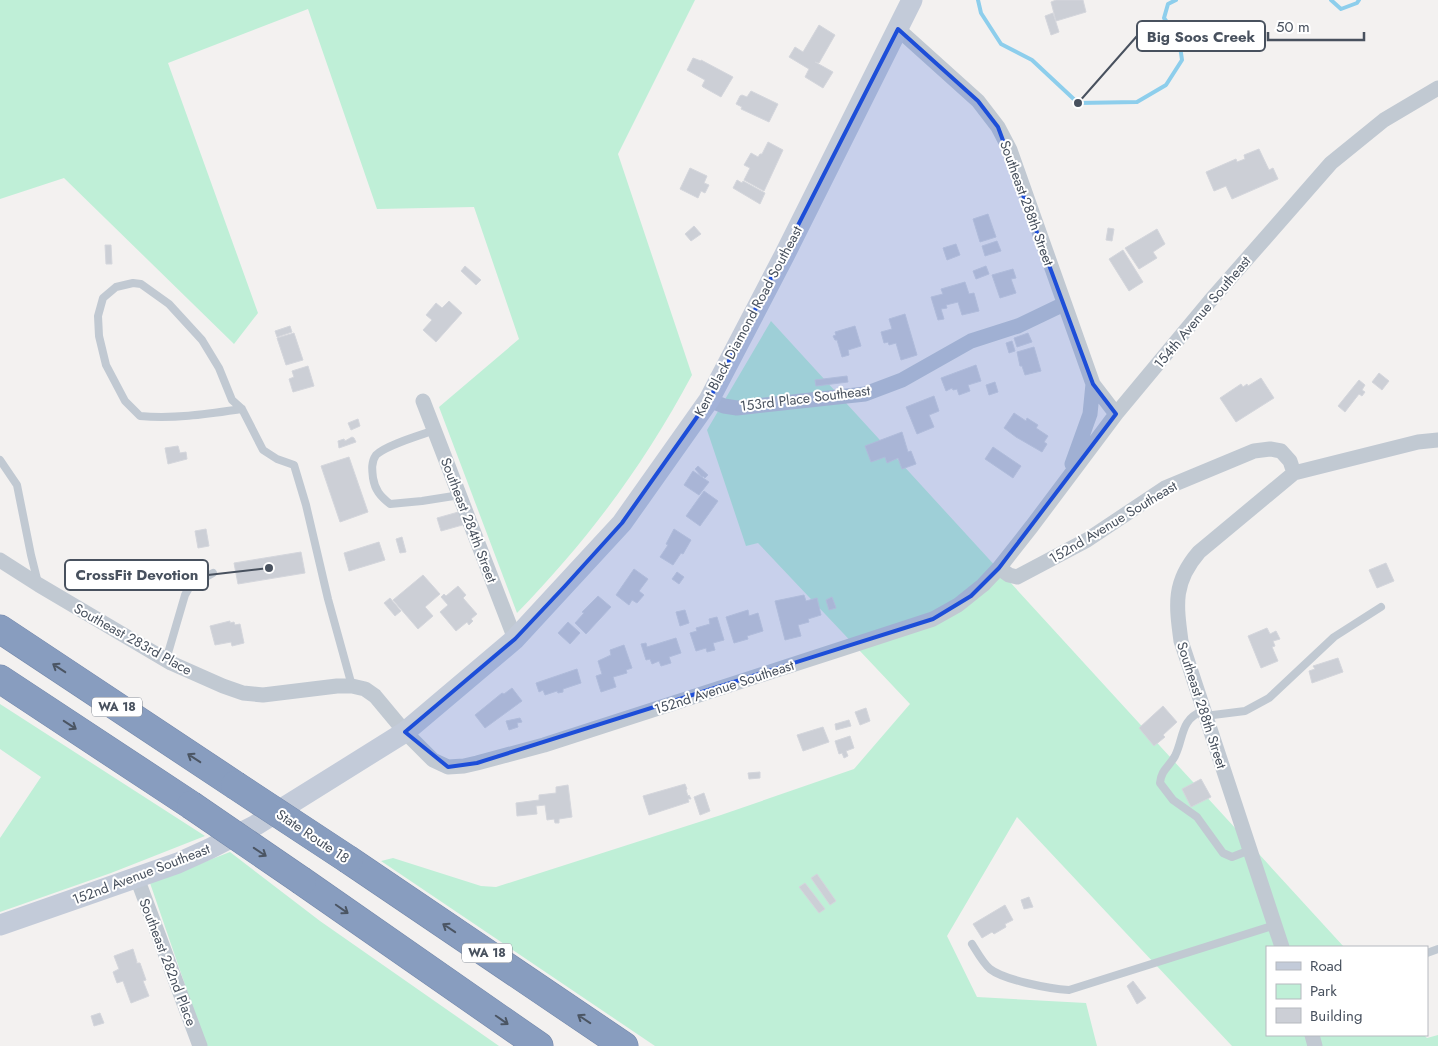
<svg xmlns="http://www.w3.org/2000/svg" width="1438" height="1046" font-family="Jost,sans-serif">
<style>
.green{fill:#bfefd7}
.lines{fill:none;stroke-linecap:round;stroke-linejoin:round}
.stream{stroke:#8dceec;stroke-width:4}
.building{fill:#cccfd6;stroke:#d4d6dc}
.highway-casing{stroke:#7387aa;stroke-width:29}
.lane{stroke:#c1c9d2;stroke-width:8}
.street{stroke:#c1c9d2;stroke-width:15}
.secondary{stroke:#c3cbd9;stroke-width:21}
.highway{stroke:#889dbf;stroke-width:28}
.highway-bridge-casing{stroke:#7387aa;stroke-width:29;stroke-linecap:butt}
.highway-bridge{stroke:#889dbf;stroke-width:28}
.oneway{stroke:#4b5563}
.marked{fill:#1d4ed8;fill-opacity:0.2;stroke:#1d4ed8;stroke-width:4;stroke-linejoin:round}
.labels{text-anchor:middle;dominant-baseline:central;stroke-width:4;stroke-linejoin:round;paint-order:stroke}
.shield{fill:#fff;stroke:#7f858e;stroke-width:1}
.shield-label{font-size:12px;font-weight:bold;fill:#48515e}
.street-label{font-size:14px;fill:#48515e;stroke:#fff}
.leader{fill:none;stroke:#48515e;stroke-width:2}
.callout-dot{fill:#48515e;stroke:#fff;stroke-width:2}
.callout{fill:#fff;stroke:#48515e;stroke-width:2}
.callout-label{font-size:15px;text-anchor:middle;font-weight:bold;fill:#48515e}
</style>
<rect width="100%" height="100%" fill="#f3f1f0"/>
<!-- green -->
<path class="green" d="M0,0H695L618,154L692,375C644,465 588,540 517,613L439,407L519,339L474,207L377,209L308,9L168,63L258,313L234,344L64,178L0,199Z
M771,321L1344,947H1267V1035H1424L1427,1038L1438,1035V1046H1232L1017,817L947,936L977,997L1086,1003L1097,1046H655L381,861L393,858L481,886L496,887L721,815L854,769L910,704L758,543L746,546L707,430Z
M0,704L205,836L111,873L0,912V838L41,777L0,749Z
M230,852L320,921L499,1046H206L150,883Z"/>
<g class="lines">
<!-- stream -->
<path class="stream" d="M978,0L981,13L1001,44L1032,60L1078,103L1137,102L1166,85L1182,60L1179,39L1164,18L1168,4L1176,0
M1331,0L1341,9L1357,3L1359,0"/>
</g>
<!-- building -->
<path class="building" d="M1056,0H1083L1086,12L1056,21L1051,2Z
M1053,13L1059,32L1051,35L1045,16Z
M819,25L835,35L819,63L815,62L833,72L823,88L805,77L809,69L789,57L795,47L803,52Z
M693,58L701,61V60L733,77L721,97L703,87L702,86L705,80L687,70Z
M751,91L778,104L769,122L741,109L742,107L736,104L740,96L742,95L747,97Z
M768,142L783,150L764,191L744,180L750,168L744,165L751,153L758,157L760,154H762Z
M1259,149L1269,170L1273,168L1278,179L1232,199L1226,186L1214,191L1206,172L1236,159L1237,162L1245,159L1244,155Z
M690,168L707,176L704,183L709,185L705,193L701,191L698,198L680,189Z
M737,180L742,183L743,181L765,193L760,204L733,188Z
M988,214L996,237L980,242L973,219Z
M694,226L701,234L691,241L685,234Z
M1108,228L1114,229L1112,241L1106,240Z
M1157,229L1165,244L1153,252L1157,258L1139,269L1125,248Z
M997,241L1001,251L985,256L982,246Z
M956,244L960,255L947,260L943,248Z
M105,245H111L112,264H106Z
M1123,250L1143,282L1129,291L1109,259Z
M465,266L481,280L476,285L461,271Z
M986,266L989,274L976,279L973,271Z
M1013,269L1016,278L1011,279L1016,293L1000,298L992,275Z
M965,282L969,294L974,293L979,311L962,315L958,302L946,305L947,308L941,309L944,319L938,320L931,297L943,294L941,289Z
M449,301L462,313L436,342L423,330L432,320L426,315L436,303L442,308Z
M905,314L917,355L901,360L896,343L889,345L888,342L884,343L881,332L892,329L889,319Z
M290,326L292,332L277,337L275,331Z
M855,326L861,346L848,350L849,355L842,357L837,340H835L833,336L836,335L835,332Z
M294,333L303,360L286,365L277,338Z
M1028,333L1032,342L1017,347L1014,338Z
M1012,341L1015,351L1009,353L1006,343Z
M1034,347L1041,371L1025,375L1022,366H1020L1017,352Z
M976,365L981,381L968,385L970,391L959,395L957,389L953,390L952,388L946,391L941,378Z
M308,366L314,386L293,392L289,379L294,377L292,371Z
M1379,373L1389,381L1382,390L1372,382Z
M847,376L848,382L816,386L815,380Z
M1261,378L1274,398L1236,422L1220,398L1241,384L1243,387L1247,384L1248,386Z
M1359,380L1365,385L1362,390L1365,392L1362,396L1359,394L1345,412L1338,406Z
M995,382L998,392L989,395L986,385Z
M934,396L939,411L929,415L934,427L917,434L906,407Z
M1014,413L1026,421L1027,418L1038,425L1036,428L1048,436L1044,442L1047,444L1042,452L1016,437L1004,428Z
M358,419L360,426L351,430L348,423Z
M902,432L908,452L911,451L916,464L902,469L898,458L887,463L885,457L871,462L865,446Z
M352,437L354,438L356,442L339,448L338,441L344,439L345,441Z
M178,446L180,453L186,452L187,459L168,464L165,448Z
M993,447L1021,466L1013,478L985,459Z
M349,457L368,512L340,522L321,466Z
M698,466L708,475L705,478L703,476L702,477L695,469Z
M693,471L709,482L699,495L684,485Z
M704,491L718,501L700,526L686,516Z
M462,511L466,524L441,531L437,518Z
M206,529L209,546L198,548L195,531Z
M674,529L691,540L683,554L681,553L673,565L660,557L668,545L666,544Z
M402,537L406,552L400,553L396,539Z
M379,542L385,560L349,571L344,553Z
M301,552L305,573L238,584L234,563Z
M1386,563L1394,581L1377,588L1369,570Z
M634,569L648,579L639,591L644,595L637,603L632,600L629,605L616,595Z
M677,572L684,577L679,584L672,579Z
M423,575L440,594L425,607L433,616L418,629L393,600Z
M458,586L466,595L463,598L477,614L471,619L473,621L469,625L467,622L456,631L440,612L448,605L441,597L444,594L446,596Z
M804,595L806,601L817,598L821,615L808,619L809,622L798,625L801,636L785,640L775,601Z
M598,596L611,607L586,634L575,623L584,613L582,612Z
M832,597L836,608L829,610L826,600Z
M390,598L401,611L395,616L384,603Z
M685,610L689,623L680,626L676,612Z
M748,610L749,616L758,613L763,631L747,636L748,639L734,643L726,617Z
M717,617L724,640L713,643L715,650L707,652L706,648L696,651L690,633L697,631L696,628L710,624L709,619Z
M230,621V623L234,622L235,625L240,624L244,643L232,646L231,642L215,645L210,626Z
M568,622L580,633L570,644L558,633Z
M1267,628L1270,634L1276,631L1280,639L1273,641L1275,646L1272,647L1278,661L1261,668L1248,636Z
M676,638L681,653L669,657L671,663L661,666L659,661L652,664L650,659L646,660L641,644L646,643L647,647Z
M624,645L632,668L626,670L627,673L613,677L616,687L601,692L596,676L602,674L598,661L611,655L610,650Z
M1338,658L1343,672L1312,683L1309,671L1315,669L1313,666Z
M577,669L581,683L563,689V692L558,693L557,691L545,695L543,690L539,692L536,683Z
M512,688L522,701L485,728L475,715L502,693L504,694Z
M1163,706L1177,722L1163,735L1165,737L1154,746L1139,728Z
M866,708L870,721L860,725L855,712Z
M520,718L522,722L517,723L518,727L509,730L506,721Z
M849,720L851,726L836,730L835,724Z
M823,727L829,742L803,751L797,735Z
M850,736L854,748L846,751L848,756L844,758L842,753L839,754L835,741Z
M760,772V778L749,779L748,773Z
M1201,779L1211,797L1191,807L1182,789Z
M685,784L687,789L686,790L688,796L689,795L691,799H688L689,802L649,815L643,796Z
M568,785L572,817L559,819V823H555L554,819L547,820L545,805L536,806L537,814L517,816L516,803L539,800V795L556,793V787Z
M704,793L710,811L700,815L694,797Z
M817,874L836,901L830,905L811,878Z
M805,883L825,909L819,913L799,887Z
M1029,897L1033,907L1024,909L1021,900Z
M1005,905L1013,920L1005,924L1006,927L994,934L992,932L982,938L973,924Z
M133,949L137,962L136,963H140L146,980L143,981L149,996L131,1003L123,981L117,983L113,972L119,969L114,956Z
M1133,981L1146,998L1137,1004L1127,986Z
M100,1013L104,1023L94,1026L91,1016Z"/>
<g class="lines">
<!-- highway casing -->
<g class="highway-casing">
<path id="highway" d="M0,629L235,785
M0,679L191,805
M349,860L624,1046
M302,881L539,1046"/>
</g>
<!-- lane -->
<path class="lane" d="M242,409C207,414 175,419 140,416L125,401L106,365L99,336L98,316L103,298L116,287L133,283L141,284L169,304L202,340L219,368L232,400L242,409L263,450L277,459L294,465L306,505L328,599L352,686
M435,430C421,435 386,445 376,455C371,462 372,470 373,478C375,490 380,496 390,504L422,501L460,495
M0,460L17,485L31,555L38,583
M166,660L185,595L190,586L213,573
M1203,711C1180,719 1184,738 1175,756C1169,767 1161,770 1160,783L1173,800L1197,817L1223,853L1232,857L1250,850
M1205,716L1245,711L1269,698L1334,637L1381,607
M972,944C977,952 983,963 990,969C1004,980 1050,989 1069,990L1275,925
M1427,953L1438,949"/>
<!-- street -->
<path class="street" d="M898,29L978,101L998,127L1010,150L1093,384L1116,414
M709,400L724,406L737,408L865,394L902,380L971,341L1018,326L1064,304
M423,401L515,639
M1072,464L1090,414L1093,384
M0,560L39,585L171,663L223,686L243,693L263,695L337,686H352L365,689L375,696L405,732L433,760L448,767L464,766L477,763L544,745L841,649L933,619L958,605L983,585L999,568L1032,526L1116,414L1210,301L1331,163L1384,120L1438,88
M999,568L1009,575L1017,577L1087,540L1165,488L1254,451L1270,449L1281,451L1290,461L1294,473
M137,878L200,1046
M1282,947L1181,641C1176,604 1173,582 1199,552L1294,473L1418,442L1438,440
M1312,1035L1315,1046"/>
<!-- secondary -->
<path class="secondary" d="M0,925L178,863L209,849L256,825L405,732L515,639L622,523L709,400L784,256L912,0"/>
<!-- highway -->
<use href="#highway" class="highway"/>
<!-- highway-bridge casing -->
<g class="highway-bridge-casing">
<path id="highway-bridge" d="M235,785L349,860
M191,805L302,881"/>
</g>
<!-- highway-bridge -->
<use href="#highway-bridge" class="highway-bridge"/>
</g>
<!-- one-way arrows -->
<defs><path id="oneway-shaft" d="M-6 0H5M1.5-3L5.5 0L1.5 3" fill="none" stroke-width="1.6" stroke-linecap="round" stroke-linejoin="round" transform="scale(1.25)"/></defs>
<g class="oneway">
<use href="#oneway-shaft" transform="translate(59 668) rotate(-147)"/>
<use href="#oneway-shaft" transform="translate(70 725) rotate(33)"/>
<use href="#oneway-shaft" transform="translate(194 758) rotate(-147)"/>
<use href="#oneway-shaft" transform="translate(260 852) rotate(34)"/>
<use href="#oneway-shaft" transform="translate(342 909) rotate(35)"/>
<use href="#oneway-shaft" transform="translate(449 928) rotate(-146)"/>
<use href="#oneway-shaft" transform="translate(584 1019) rotate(-146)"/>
<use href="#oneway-shaft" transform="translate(502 1020) rotate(35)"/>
</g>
<!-- marked area -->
<path class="marked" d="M898,29L978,101L998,127L1093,384L1116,414L999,568L971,596L933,619L477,763L448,767L405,732L515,639L565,586L622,523L709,400Z"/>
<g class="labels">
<!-- shield labels -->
<g class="shield">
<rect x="92" y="697.5" width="50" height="19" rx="4"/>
<rect x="462" y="943.5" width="50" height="19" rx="4"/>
</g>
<g class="shield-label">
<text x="117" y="707">WA 18</text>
<text x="487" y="953">WA 18</text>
</g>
<!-- street labels -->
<g class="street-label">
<text transform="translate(1027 203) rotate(70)">Southeast 288th Street</text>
<text transform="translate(1202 312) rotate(-50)">154th Avenue Southeast</text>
<text transform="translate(748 321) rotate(-62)">Kent Black Diamond Road Southeast</text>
<text transform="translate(805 398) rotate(-7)">153rd Place Southeast</text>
<text transform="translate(469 520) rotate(69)">Southeast 284th Street</text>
<text transform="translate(1113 522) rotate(-31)">152nd Avenue Southeast</text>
<text transform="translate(133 639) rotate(29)">Southeast 283rd Place</text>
<text transform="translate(724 687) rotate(-18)">152nd Avenue Southeast</text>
<text transform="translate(1202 705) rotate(72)">Southeast 288th Street</text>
<text transform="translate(313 836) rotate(34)">State Route 18</text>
<text transform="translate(141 874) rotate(-21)">152nd Avenue Southeast</text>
<text transform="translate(168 962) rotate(69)">Southeast 282nd Place</text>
</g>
</g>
<!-- callouts -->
<path class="leader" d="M1078 103L1137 36M269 568L208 575"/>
<g class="callout-dot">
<circle cx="1078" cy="103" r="5"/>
<circle cx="269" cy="568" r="5"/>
</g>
<g class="callout">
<rect x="1137" y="21" width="128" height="30" rx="5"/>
<rect x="65" y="560" width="143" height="30" rx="5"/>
</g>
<g class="callout-label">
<text x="1201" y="42">Big Soos Creek</text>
<text x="137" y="580">CrossFit Devotion</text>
</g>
<!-- legend -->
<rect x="1266" y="946" width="162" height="90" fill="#ffffff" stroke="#b6b9bf"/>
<rect x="1276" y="962" width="25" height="8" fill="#c3cbd9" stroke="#b6b9bf"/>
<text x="1310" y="971" font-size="15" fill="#48515e">Road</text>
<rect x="1276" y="984" width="25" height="15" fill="#bfefd7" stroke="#b6b9bf"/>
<text x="1310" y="996" font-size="15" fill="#48515e">Park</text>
<rect x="1276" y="1008" width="25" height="15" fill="#cccfd6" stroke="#b6b9bf"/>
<text x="1310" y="1021" font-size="15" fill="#48515e">Building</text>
<!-- scale -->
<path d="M1268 32v8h96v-8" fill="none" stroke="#48515e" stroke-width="2.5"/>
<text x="1276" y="32" font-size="15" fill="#48515e" stroke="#ffffff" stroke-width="4" paint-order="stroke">50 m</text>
</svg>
